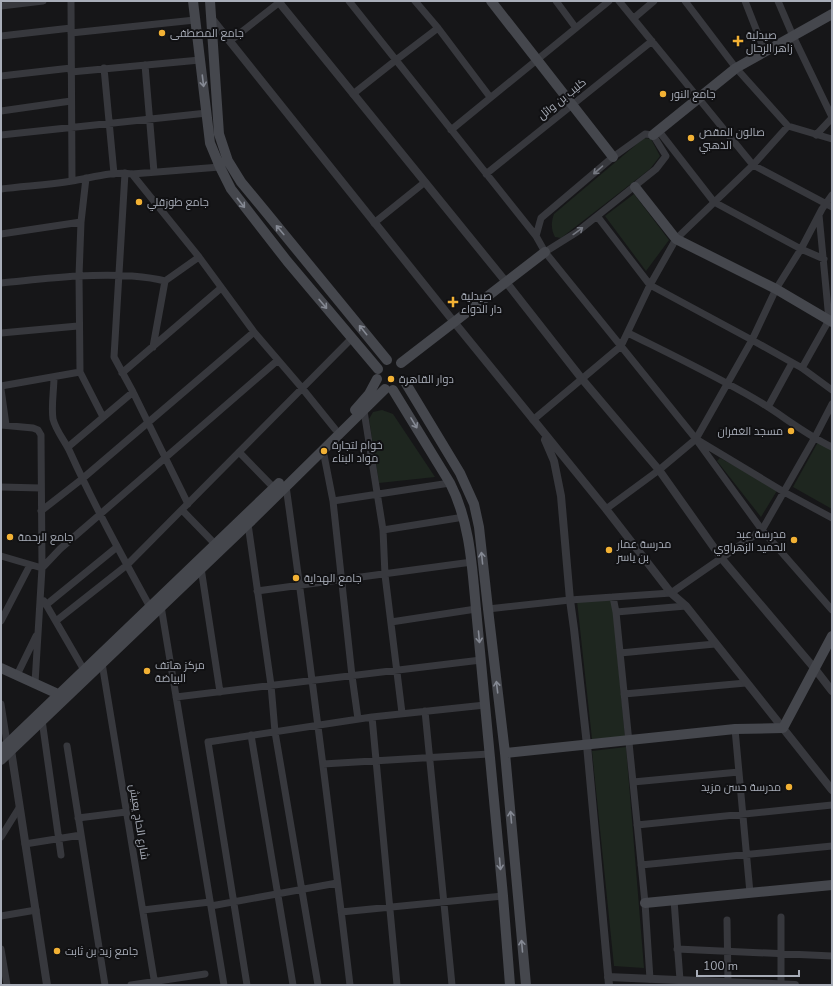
<svg xmlns="http://www.w3.org/2000/svg" width="833" height="986" font-family="'Nunito Sans',Cairo,sans-serif">
<style>
.park{fill:#1e261f}
.lines{fill:none;stroke-linecap:round;stroke-linejoin:round}
.minor{stroke:#37383d;stroke-width:7}
.tertiary{stroke:#37383d;stroke-width:8}
.secondary{stroke:#45474d;stroke-width:10}
.oneway{stroke:#858993}
.oneway2{stroke:#757881}
.poi-dot{fill:#f2b134;stroke:#111113;stroke-width:1.5}
.labels{text-anchor:middle;dominant-baseline:central;stroke-width:4;stroke-linejoin:round;paint-order:stroke}
.poi-label{font-size:11px;fill:#a8adb8;stroke:#111113;text-anchor:start}
.street-label{font-size:11px;fill:#a8adb8;stroke:#111113}
</style>
<rect width="100%" height="100%" fill="#161618"/>
<!-- park -->
<path class="park" d="M644,138L651,139L660,156L650,169L561,238L555,237C551,230 551,222 554,214Z
M634,194L669,240L646,271L605,216Z
M382,410L393,414L435,477L379,483L369,419L373,412Z
M818,442L832,449V509L793,487Z
M720,458L778,489L761,517L717,461Z
M612,598L625,737L592,739L577,601Z
M626,747L644,968L614,966L592,751Z"/>
<g class="lines">
<!-- minor -->
<path class="minor" d="M71,1L72,181
M349,1L536,236L545,252L696,439L784,492L832,518
M415,1L438,28L490,97
M556,1L576,28
M619,1L753,165L832,207
M685,1L736,68L788,126L832,139
M745,1L765,52
M778,1L793,36L832,117
M1,6L43,1
M634,18L654,1
M71,33L195,20
M1,36L71,28
M230,41L281,1
M145,65L154,172
M104,68L114,174
M71,72L200,60
M1,76L71,68
M353,94L396,60L438,28
M1,111L71,101
M451,130L609,1
M658,130L714,202L801,249L824,259
M1,135L207,113
M816,135L832,118
M125,173L114,357L133,392L188,504
M132,174L199,257L254,332L302,388L335,429
M486,174L652,41
M86,178L81,222L79,276L80,372L103,417
M1,189C24,186 48,185 72,181C91,178 113,171 132,174L220,167
M597,216L650,285L752,340L802,368L832,390
M374,223L425,182
M1,234L81,222
M536,236L541,218L613,157L645,134L653,135L666,156L656,169L577,232L545,252
M165,281L199,257
M1,283C44,279 88,273 132,276C144,277 154,278 165,281L153,347
M1,333L78,326
M628,333C670,354 714,375 755,399C781,414 804,434 832,447
M802,368L829,320L819,215
M122,373L221,288
M54,377C54,390 51,406 53,419C56,431 65,441 70,452C94,505 122,556 150,607
M1,386L80,372
M1,389L6,425
M768,407L792,363
M364,411L383,530L385,575L402,713
M533,420L621,346L650,285L676,239L753,165L788,126
M1,425L33,428L38,430L41,435L42,568L35,683
M698,442L762,530L832,610
M68,447L133,392
M323,450L333,501L352,676L358,719
M239,452L274,488
M286,486C309,652 330,818 350,985
M1,487L41,488
M333,501L450,483
M606,509L659,470L696,439L752,340L776,289L801,249L822,209L832,195
M182,510L215,544
M41,511L82,479L254,332
M248,524L271,685L275,732L318,985
M383,530L464,517
M1,556L42,568L60,549L278,360
M201,568L220,692
M257,591L472,562
M613,597L616,612L645,903L650,979
M44,601L84,670
M46,605L117,547
M161,606L224,985
M488,609L570,600L671,593L762,530L814,439L832,404
M616,612L686,606
M1,621L30,565
M56,621L127,565L351,339
M391,622L476,609
M620,653L715,644
M102,663L155,985
M17,675L36,636
M624,694L746,683
M176,697L481,660
M1,704L7,743
M425,711L452,985
M372,717L397,985
M42,720L61,855
M735,729L750,893
M251,735L293,985
M67,746L105,985
M323,764L489,754
M633,782L739,772
M78,818L126,812
M637,825L832,805
M1,837L19,808
M25,844L81,835
M641,865L832,846
M674,900L680,980
M211,906L337,883
M143,910L210,902
M341,912L503,896
M1,916L36,910
M727,920L728,982
M1,949L7,985
M677,949L832,956
M781,984V917
M131,985L205,974
M247,985L208,742L372,717L485,705"/>
<!-- tertiary -->
<path class="tertiary" d="M278,1L506,282L582,379L659,470L722,559L815,669L832,691
M212,19L454,322L606,509L671,593L686,606L832,790
M545,440L554,461L561,496L570,600L574,629L587,745L609,985
M11,750L47,985
M608,977L795,985"/>
<!-- secondary -->
<path class="secondary" d="M193,1L210,143L220,167L231,189L287,261L378,369
M210,1L219,134L228,161L241,182L265,211L387,360
M491,1L613,157
M653,135L736,68L832,14
M635,187L676,239L776,289L832,322
M401,363L545,252
M405,382L460,473L474,504L479,527L488,609L505,753L526,985
M393,390L450,483C470,522 472,566 476,609L503,896L510,985
M355,410L369,394L377,379
M1,668L58,694
M1,750L279,483
M505,753L735,729L783,728L832,636
M1,760L248,524L385,389
M645,903L832,885"/>
</g>
<!-- one-way arrows -->
<defs><path id="oneway-shaft" d="M-6 0H5M1.5-3L5.5 0L1.5 3" fill="none" stroke-width="1.6" stroke-linecap="round" stroke-linejoin="round"/></defs>
<g class="oneway">
<use href="#oneway-shaft" transform="translate(203 81) rotate(83)"/>
<use href="#oneway-shaft" transform="translate(241 203) rotate(52)"/>
<use href="#oneway-shaft" transform="translate(280 230) rotate(-130)"/>
<use href="#oneway-shaft" transform="translate(323 304) rotate(50)"/>
<use href="#oneway-shaft" transform="translate(363 330) rotate(-129)"/>
<use href="#oneway-shaft" transform="translate(414 423) rotate(59)"/>
<use href="#oneway-shaft" transform="translate(482 558) rotate(-96)"/>
<use href="#oneway-shaft" transform="translate(479 637) rotate(85)"/>
<use href="#oneway-shaft" transform="translate(497 687) rotate(-97)"/>
<use href="#oneway-shaft" transform="translate(511 817) rotate(-95)"/>
<use href="#oneway-shaft" transform="translate(500 864) rotate(85)"/>
<use href="#oneway-shaft" transform="translate(522 946) rotate(-95)"/>
</g>
<g class="oneway2">
<use href="#oneway-shaft" transform="translate(598 170) rotate(139)"/>
<use href="#oneway-shaft" transform="translate(578 231) rotate(-36)"/>
</g>
<!-- markers -->
<g class="poi-dot">
<circle cx="162" cy="33" r="4"/>
<path d="M736 35h4v4h4v4h-4v4h-4v-4h-4v-4h4z"/>
<circle cx="663" cy="94" r="4"/>
<circle cx="691" cy="138" r="4"/>
<circle cx="139" cy="202" r="4"/>
<path d="M451 296h4v4h4v4h-4v4h-4v-4h-4v-4h4z"/>
<circle cx="391" cy="379" r="4"/>
<circle cx="791" cy="431" r="4"/>
<circle cx="324" cy="451" r="4"/>
<circle cx="10" cy="537" r="4"/>
<circle cx="794" cy="540" r="4"/>
<circle cx="609" cy="550" r="4"/>
<circle cx="296" cy="578" r="4"/>
<circle cx="147" cy="671" r="4"/>
<circle cx="789" cy="787" r="4"/>
<circle cx="57" cy="951" r="4"/>
</g>
<g class="labels">
<!-- poi labels -->
<g class="poi-label">
<text x="170" y="33">جامع المصطفى</text>
<text x="746" y="35">صيدلية<tspan x="746" dy="13">زاهر الرحال</tspan></text>
<text x="671" y="94">جامع النور</text>
<text x="699" y="132">صالون المقص<tspan x="699" dy="13">الذهبي</tspan></text>
<text x="147" y="202">جامع طوزقلي</text>
<text x="461" y="296">صيدلية<tspan x="461" dy="13">دار الدواء</tspan></text>
<text x="399" y="379">دوار القاهرة</text>
<text x="783" y="431" text-anchor="end">مسجد الغفران</text>
<text x="332" y="445">خوام لتجارة<tspan x="332" dy="13">مواد البناء</tspan></text>
<text x="786" y="534" text-anchor="end">مدرسة عبد<tspan x="786" dy="13">الحميد الزهراوي</tspan></text>
<text x="18" y="537">جامع الرحمة</text>
<text x="617" y="544">مدرسة عمار<tspan x="617" dy="13">بن ياسر</tspan></text>
<text x="304" y="578">جامع الهداية</text>
<text x="155" y="665">مركز هاتف<tspan x="155" dy="13">البياضة</tspan></text>
<text x="781" y="787" text-anchor="end">مدرسة حسن مزيد</text>
<text x="65" y="951">جامع زيد بن ثابت</text>
</g>
<!-- street labels -->
<g class="street-label">
<text transform="translate(562 99) rotate(-39)">كليب بن وائل</text>
<text transform="translate(139 822) rotate(81)">شارع الحاج يعيش</text>
</g>
</g>
<!-- border -->
<rect width="833" height="986" fill="none" stroke="#a8adb8" stroke-width="4"/>
<!-- scale -->
<path d="M697 970v6h102v-6" fill="none" stroke="#a8adb8" stroke-width="2"/>
<text x="703" y="970" font-size="12" fill="#a8adb8" stroke="#111113" stroke-width="3" paint-order="stroke">100 m</text>
</svg>
